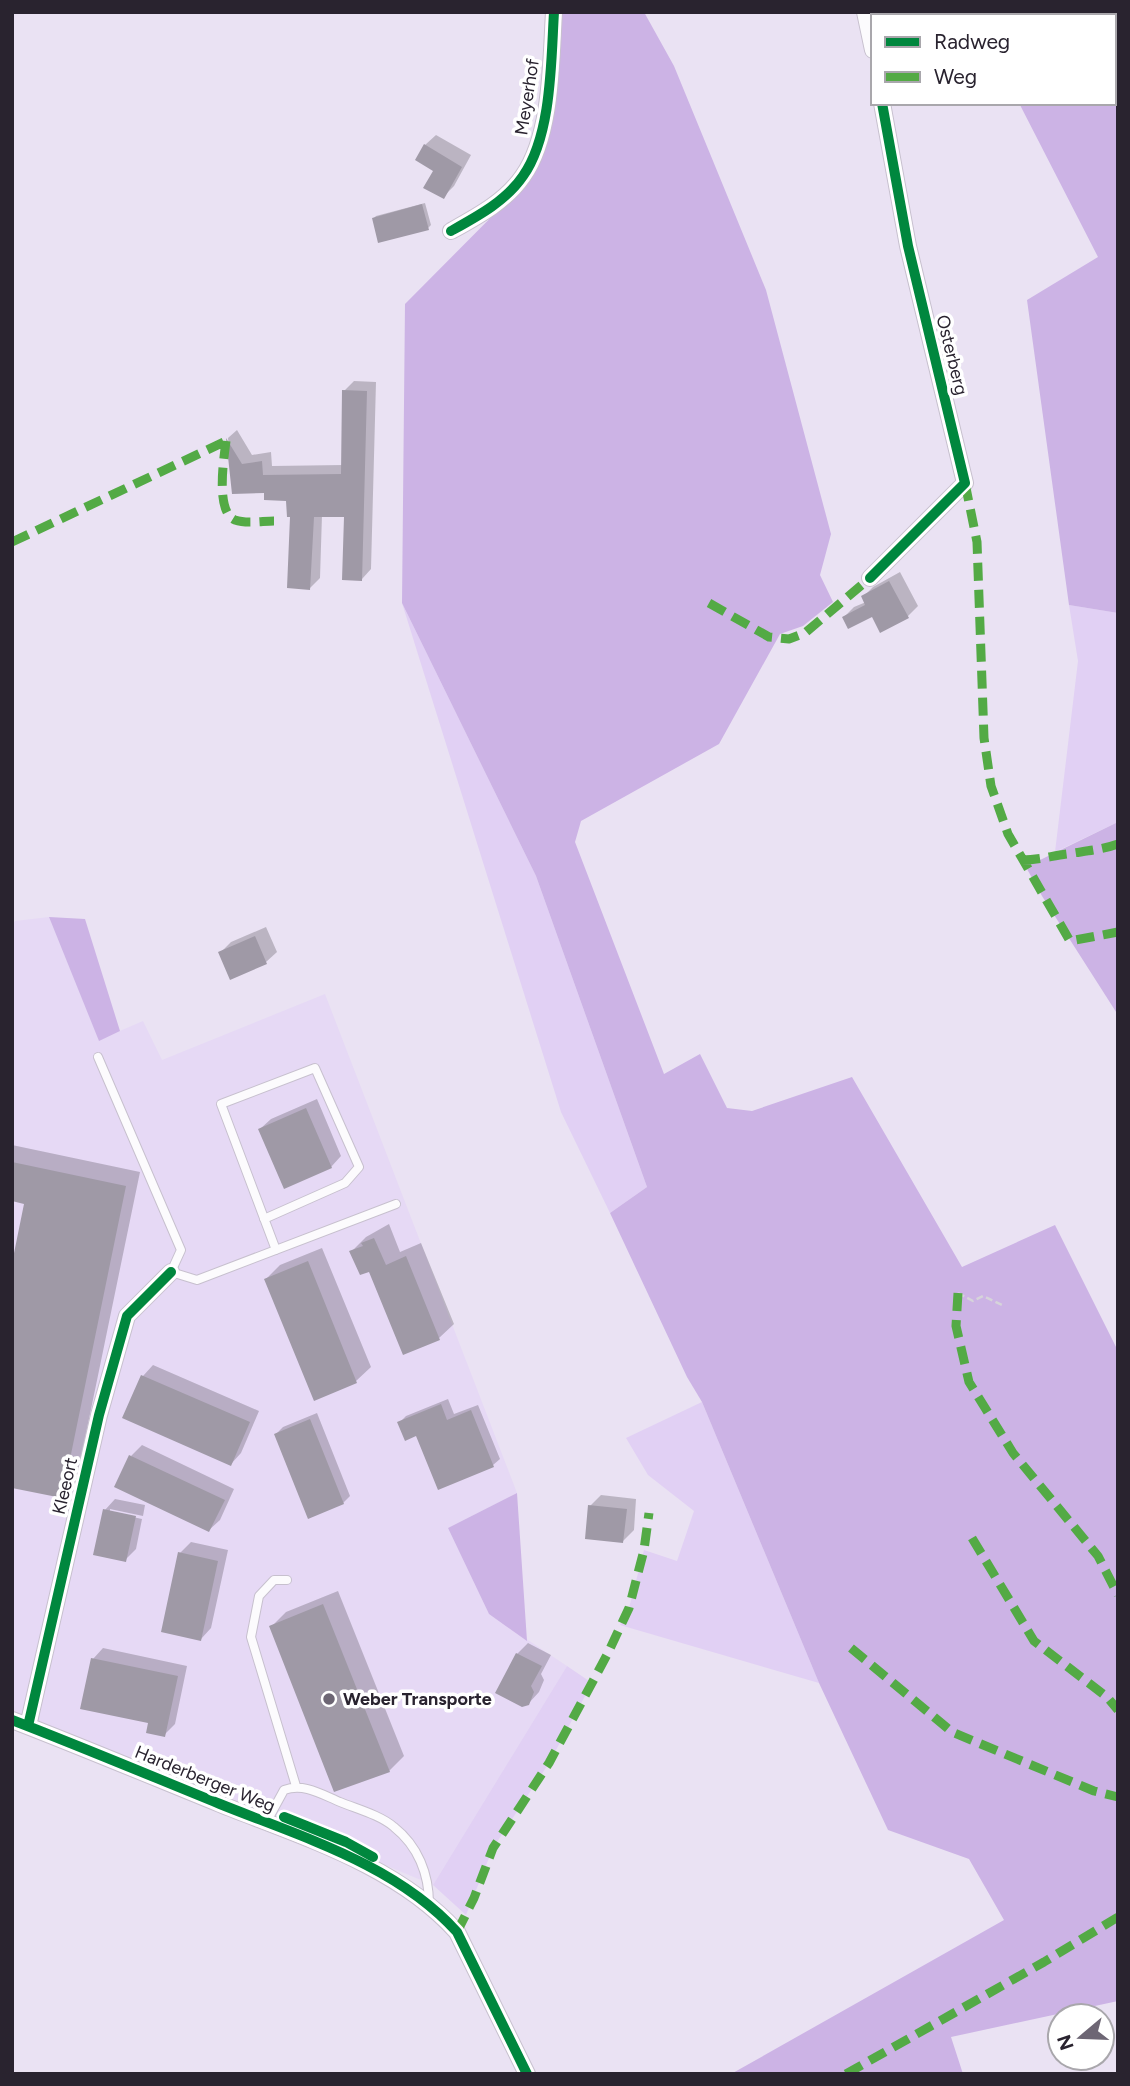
<svg xmlns="http://www.w3.org/2000/svg" width="1130" height="2086" font-family="Figtree,sans-serif">
<style>
.built{fill:#e6d9f5}
.green{fill:#e1d0f4}
.forest{fill:#ccb3e5}
.shadow{fill:#0003}
.building{fill:#9f99a6}
.lines{fill:none;stroke-linecap:round;stroke-linejoin:round}
.lane-casing{stroke:#c7c0ce;stroke-width:10}
.street-casing{stroke:#c7c0ce;stroke-width:18}
.path{stroke:#d6d4da;stroke-width:2.5;stroke-dasharray:7 3.5;stroke-linecap:butt}
.lane{stroke:#fcfbfd;stroke-width:8}
.street{stroke:#fcfbfd;stroke-width:16}
.quiet{stroke:#53aa45;stroke-width:9;stroke-dasharray:18 9;stroke-linecap:butt}
.cycleway-casing{stroke:#fff;stroke-width:15}
.cycleway{stroke:#00873e;stroke-width:10}
.poi-dot{fill:#6d6674;stroke:#fff;stroke-width:2.5}
.labels{text-anchor:middle;dominant-baseline:central;stroke-width:7;stroke-linejoin:round;paint-order:stroke}
.street-label{font-size:18px;fill:#29232f;stroke:#fff}
.poi-label{font-size:18px;font-weight:bold;fill:#29232f;stroke:#fff;text-anchor:start}
</style>
<rect width="100%" height="100%" fill="#eae2f3"/>
<!-- built -->
<path class="built" d="M49,917L99,1040L143,1021L162,1060L325,994L517,1493L448,1528L489,1614L567,1666L433,1885L12,1710V927L15,921Z"/>
<!-- green -->
<path class="green" d="M402,603L536,876L647,1187L610,1213L561,1112Z
M1069,605L1118,613V822L1055,852L1078,661Z
M702,1402L819,1683L620,1625L629,1608L644,1550L677,1561L694,1511L648,1475L626,1438Z
M567,1666L592,1683L549,1763L493,1848L466,1915L433,1885Z"/>
<!-- forest -->
<path class="forest" d="M560,12H644L674,66L766,290L831,534L820,575L833,602L803,626L780,634L719,744L581,821L575,842L664,1074L700,1054L727,1108L752,1111L852,1077L962,1267L1055,1225L1118,1351V2001L951,2037L963,2074H731L1004,1920L969,1859L888,1830L819,1683L702,1402L687,1377L610,1213L647,1187L536,876L402,603L405,304L530,178Z
M973,12H1079L1103,16H975Z
M1114,17L1118,18V613L1069,605L1027,300L1098,257L1019,103H1114Z
M1118,822V1015L1042,896L1022,860H1040Z
M49,917L85,919L120,1031L99,1041Z
M517,1493L527,1641L489,1614L448,1528Z"/>
<!-- shadow -->
<path class="shadow" d="M436,135L471,155L454,186L443,197L425,145Z
M425,203L431,225L428,228L373,219L376,216Z
M354,381L376,382L371,569L362,579L345,515H322L320,578L310,588L288,499L265,491L233,493L228,438L237,430L252,455L271,452L272,466L343,465L344,391Z
M900,572L918,606L908,616L873,615L844,617L854,607L866,602L863,597L873,587Z
M266,927L277,952L266,962L231,977L220,953L231,942Z
M317,1099L341,1156L331,1167L260,1129L271,1119Z
M12,1145L140,1172L76,1482L61,1496L26,1202L12,1199Z
M389,1224L400,1252L421,1243L454,1324L439,1338L352,1251L366,1237Z
M322,1248L371,1367L356,1381L314,1398L266,1279L280,1265Z
M153,1365L259,1411L241,1453L231,1464L124,1417L143,1376Z
M448,1399L454,1414L478,1405L500,1459L493,1465L417,1434L399,1423L406,1416Z
M317,1413L350,1496L343,1503L276,1434L283,1427Z
M142,1445L234,1489L220,1520L209,1530L131,1456Z
M601,1495L636,1499L634,1530L623,1541L590,1506Z
M115,1499L145,1505L143,1516L110,1509V1512L142,1519L136,1549L125,1560L105,1510Z
M191,1542L228,1550L211,1628L201,1639L180,1553Z
M338,1591L404,1756L389,1771L334,1790L271,1627L286,1612Z
M528,1643L551,1655L541,1674L544,1680L539,1692L528,1704L517,1654Z
M103,1648L187,1666L175,1724L164,1735L93,1659Z"/>
<!-- building -->
<path class="building" d="M424,144L462,167L444,199L423,188L433,171L415,160Z
M422,204L429,230L378,243L372,218Z
M342,390L367,391L362,581L342,580L344,517H314L310,590L287,588L290,517H287L286,501L264,500V493L232,494L226,438L242,464L262,461L263,475L341,474Z
M889,581L909,618L880,633L872,617L848,629L842,617L865,605L861,596Z
M255,936L267,964L230,980L218,952Z
M306,1108L332,1168L284,1189L258,1129Z
M12,1162L126,1186L62,1498L12,1488V1263L24,1204L12,1201Z
M374,1238L386,1265L406,1256L440,1340L403,1355L369,1272L360,1275L349,1251L363,1246L361,1243Z
M308,1261L357,1383L314,1401L264,1279Z
M141,1375L250,1422L231,1466L122,1418Z
M441,1404L447,1420L471,1410L494,1467L438,1490L416,1436L405,1441L397,1422Z
M310,1419L344,1504L308,1519L274,1434Z
M129,1455L225,1500L209,1532L114,1487Z
M588,1505L627,1509L623,1543L585,1539Z
M103,1509L136,1516L126,1562L93,1555Z
M178,1552L218,1561L201,1641L161,1632Z
M323,1604L390,1772L334,1792L269,1626Z
M516,1653L542,1666L531,1686L534,1692L529,1705L522,1707L495,1693Z
M91,1658L178,1676L165,1737L146,1733L148,1723L80,1709Z"/>
<g class="lines">
<!-- lane casing -->
<g class="lane-casing">
<path id="lane" d="M98,1057L181,1250L171,1272L197,1280L396,1204
M264,1219L345,1183L359,1167L315,1068L221,1104L276,1250
M287,1580H274L259,1596L251,1637L296,1786
M266,1823L284,1790C304,1783 321,1794 340,1802C357,1809 380,1815 394,1827C418,1846 429,1874 429,1904"/>
</g>
<!-- street casing -->
<g class="street-casing">
<path id="street" d="M865,12L873,50
M451,231C478,216 506,201 523,176C552,135 551,60 554,12
M870,578L965,483L908,246L882,103
M12,1720C82,1747 151,1776 220,1804C302,1837 397,1865 457,1932L527,2074
M28,1726L99,1415L127,1316L171,1272"/>
</g>
<!-- path -->
<path class="path" d="M958,1293L973,1301L983,1296L1004,1306"/>
<!-- lane -->
<use href="#lane" class="lane"/>
<!-- street -->
<use href="#street" class="street"/>
<!-- quiet -->
<path class="quiet" d="M226,441C224,458 215,512 235,520C246,524 262,521 274,521
M965,483L977,542L984,738L991,786L1008,834L1070,941L1118,932
M12,542L226,441
M709,603L769,637L789,639L805,633L870,578
M1022,860C1039,860 1051,856 1067,854C1085,851 1101,850 1118,844
M958,1293L956,1326L969,1382L1013,1453L1098,1556L1118,1595
M972,1538L1034,1641L1107,1697L1118,1710
M851,1648L952,1732L1094,1791L1118,1797
M457,1932L474,1898L493,1848L549,1763L608,1653L629,1608L644,1550L649,1513
M846,2074L1044,1962L1118,1917"/>
<!-- cycleway casing -->
<g class="cycleway-casing">
<path id="cycleway" d="M451,231C478,216 506,201 523,176C552,135 551,60 554,12
M870,578L965,483L908,246L882,103
M12,1720C82,1747 151,1776 220,1804C302,1837 397,1865 457,1932L527,2074
M28,1726L99,1415L127,1316L171,1272
M284,1817L346,1842L373,1857"/>
</g>
<!-- cycleway -->
<use href="#cycleway" class="cycleway"/>
</g>
<!-- markers -->
<circle class="poi-dot" cx="329" cy="1699" r="7"/>
<g class="labels">
<!-- street labels -->
<g class="street-label">
<text transform="translate(527 97) rotate(-81)">Meyerhof</text>
<text transform="translate(952 355) rotate(76)">Osterberg</text>
<text transform="translate(65 1486) rotate(-77)">Kleeort</text>
<text transform="translate(205 1779) rotate(22)">Harderberger Weg</text>
</g>
<!-- poi labels -->
<g class="poi-label">
<text x="343" y="1699">Weber Transporte</text>
</g>
</g>
<!-- border -->
<rect width="1130" height="2086" fill="none" stroke="#29232f" stroke-width="28"/>
<!-- legend -->
<rect x="871" y="14" width="245" height="91" fill="#ffffff" stroke="#a9a7ac" stroke-width="2"/>
<rect x="885" y="37" width="35" height="10" fill="#00873e" stroke="#a9a7ac" stroke-width="2"/>
<text x="934" y="49" font-size="21" fill="#29232f">Radweg</text>
<rect x="885" y="72" width="35" height="10" fill="#53aa45" stroke="#a9a7ac" stroke-width="2"/>
<text x="934" y="84" font-size="21" fill="#29232f">Weg</text>
<!-- north arrow -->
<g transform="translate(1081 2037) rotate(251)"><circle r="33" fill="#ffffff" stroke="#a9a7ac" stroke-width="2"/>
<path d="M0-5L12 26L0 18L-12 26Z" fill="#6d6674"/>
<text y="-10" font-size="19" font-weight="bold" text-anchor="middle" fill="#29232f">N</text>
</g>
</svg>
